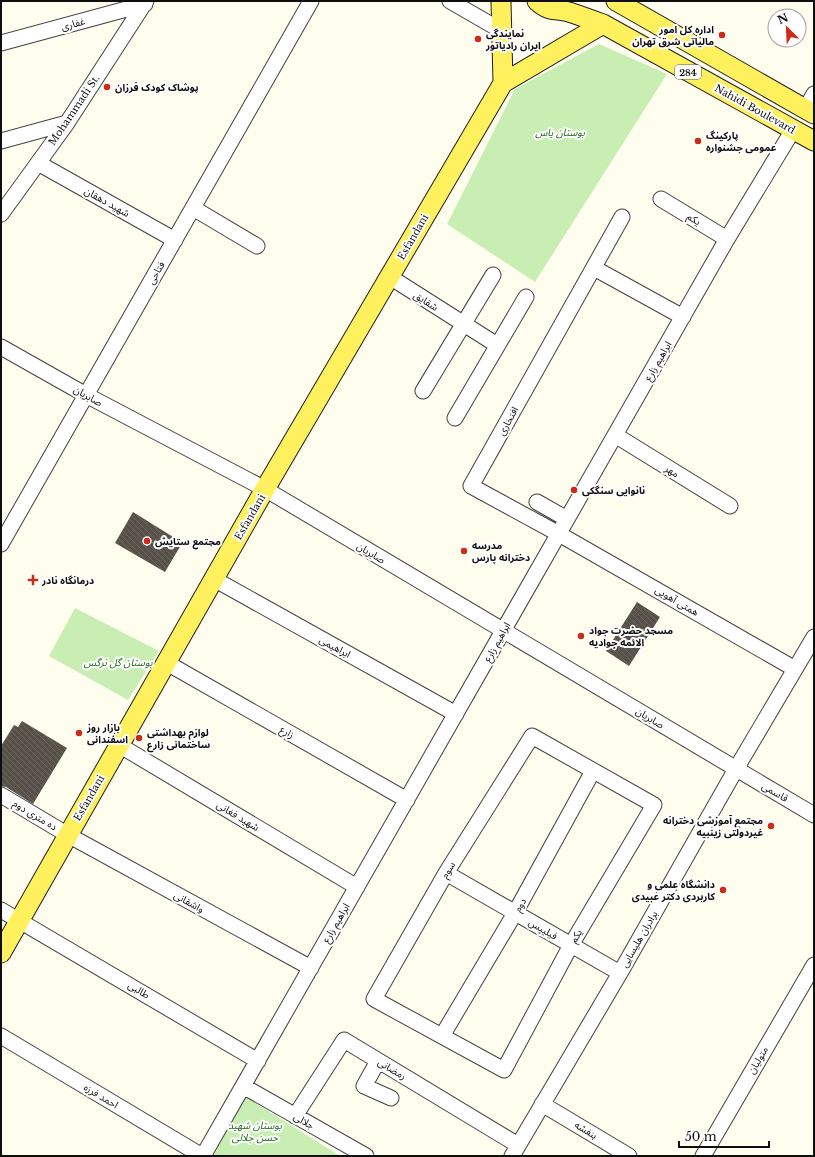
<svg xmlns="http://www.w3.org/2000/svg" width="815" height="1157" font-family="'Libre Baskerville','Noto Sans Arabic',serif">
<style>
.park{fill:#c9eeb4}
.building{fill:url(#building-back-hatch)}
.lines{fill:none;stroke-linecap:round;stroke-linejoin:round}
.minor-casing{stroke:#414141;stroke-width:17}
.major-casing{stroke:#1f1f1f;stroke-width:21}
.minor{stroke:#fff;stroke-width:15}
.major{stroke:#fff05e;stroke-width:19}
.poi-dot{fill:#cb2b18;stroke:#fff;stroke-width:1.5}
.labels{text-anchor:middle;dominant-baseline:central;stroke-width:4;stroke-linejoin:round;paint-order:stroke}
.shield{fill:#fff;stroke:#565656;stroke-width:1}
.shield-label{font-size:9px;font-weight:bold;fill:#0e0e0e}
.street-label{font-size:10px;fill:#0e0e0e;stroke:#fff}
.poi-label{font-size:10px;font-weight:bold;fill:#0e0e0e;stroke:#fff;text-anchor:start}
.park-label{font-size:10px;font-style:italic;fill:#1c6c17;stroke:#fff}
</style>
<defs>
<pattern id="building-back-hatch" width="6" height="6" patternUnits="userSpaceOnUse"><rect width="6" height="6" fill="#575149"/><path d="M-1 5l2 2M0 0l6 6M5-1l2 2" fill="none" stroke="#6a655f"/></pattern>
</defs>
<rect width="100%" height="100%" fill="#fffeee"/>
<!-- park -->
<path class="park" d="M599,44L667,74L535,282L447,224L515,89Z
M75,608L159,651L128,700L49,656Z
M246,1097L340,1156H213Z"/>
<!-- building -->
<path class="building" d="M133,512L178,540L181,545L165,572L115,543Z
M637,602L660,617L629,666L606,651Z
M22,721L67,748L33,804L6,787L1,786V746L14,725L18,727Z"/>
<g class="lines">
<!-- minor casing -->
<g class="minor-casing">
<path id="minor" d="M450,1L502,31
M1,43L145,4
M805,110L814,94
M1,141L67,123
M38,163L175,240
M661,199L727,239
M193,208L257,246
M1,214L67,123L146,1
M622,217L471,486L559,534L795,669
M594,268L683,317
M390,277L497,345
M1,347L86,395L265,489L814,815
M423,391L493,275
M455,418L526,297
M615,435L730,506
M537,502L567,519
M1,544L311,1
M214,579L456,714
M167,663L407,800
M532,736L654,805L571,945L504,1070L374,999L446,873Z
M119,745L357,887
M1,795L68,835L311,968
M446,873L620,973
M1,910L258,1061
M1,1036L202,1156
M442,1036L515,913L593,771
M378,1061L364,1086L391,1098
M243,1086L366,1156
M542,1104L629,1156
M295,1116L344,1040L518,1145
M203,1156L727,239L793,130
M512,1156L620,973L736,769L814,637
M703,1156L814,965"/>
</g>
<!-- major casing -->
<g class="major-casing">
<path id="major" d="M501,1L503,83
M537,1C550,13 556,8 569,12C581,16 592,20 603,24L814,141
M616,1L814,114
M1,953L265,489L503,83L603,24"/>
</g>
<!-- minor -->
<use href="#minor" class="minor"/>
<!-- major -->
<use href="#major" class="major"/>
</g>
<!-- markers -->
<g class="poi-dot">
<circle cx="722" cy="35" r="4"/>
<circle cx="478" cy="39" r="4"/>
<circle cx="107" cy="87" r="4"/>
<circle cx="698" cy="141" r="4"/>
<circle cx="574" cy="490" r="4"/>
<circle cx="147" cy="541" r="4"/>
<circle cx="464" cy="551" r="4"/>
<path d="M31 574h4v4h4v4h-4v4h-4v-4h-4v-4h4z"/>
<circle cx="581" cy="636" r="4"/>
<circle cx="79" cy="733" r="4"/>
<circle cx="139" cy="738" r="4"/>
<circle cx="771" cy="826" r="4"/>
<circle cx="723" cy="890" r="4"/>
</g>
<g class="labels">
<!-- shield labels -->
<rect class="shield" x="675" y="65" width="26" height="14" rx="3"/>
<g class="shield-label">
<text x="688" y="72">284</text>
</g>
<!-- street labels -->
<g class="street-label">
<text transform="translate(73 24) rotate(-15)">غفاری</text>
<text transform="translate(755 109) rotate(29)">Nahidi Boulevard</text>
<text transform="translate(74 110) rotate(-56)">Mohammadi St.</text>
<text transform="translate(107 202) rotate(29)">شهید دهقان</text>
<text transform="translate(694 219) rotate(32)">یکم</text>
<text transform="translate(413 237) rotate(-60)">Esfandani</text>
<text transform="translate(156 273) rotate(-60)">فتاحی</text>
<text transform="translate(426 301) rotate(33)">شقایق</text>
<text transform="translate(658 361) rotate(-60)">ابراهیم زارع</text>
<text transform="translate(88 396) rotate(29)">صابریان</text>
<text transform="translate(508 421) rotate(-61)">افتخاری</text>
<text transform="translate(672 471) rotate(31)">مهر</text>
<text transform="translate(250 517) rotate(-60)">Esfandani</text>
<text transform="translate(371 553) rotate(31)">صابریان</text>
<text transform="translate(677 601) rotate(30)">همتی آهویی</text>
<text transform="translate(497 642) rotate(-61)">ابراهیم زارع</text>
<text transform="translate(335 647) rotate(29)">ابراهیمی</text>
<text transform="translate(650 718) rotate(31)">صابریان</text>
<text transform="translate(287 732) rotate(30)">زارع</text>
<text transform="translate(775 792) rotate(30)">قاسمی</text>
<text transform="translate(89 798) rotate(-60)">Esfandani</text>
<text transform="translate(35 815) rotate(31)">ده متری دوم</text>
<text transform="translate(238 816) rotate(31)">شهید فغانی</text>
<text transform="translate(448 870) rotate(-59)">سوم</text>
<text transform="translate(189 902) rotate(29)">واشقانی</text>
<text transform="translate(520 905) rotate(-61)">دوم</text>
<text transform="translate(336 923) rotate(-60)">ابراهیم زارع</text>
<text transform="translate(543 929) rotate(30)">فیلیپس</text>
<text transform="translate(576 936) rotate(-60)">یکم</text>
<text transform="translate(639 939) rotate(-60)">برادران هلیسایی</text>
<text transform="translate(139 990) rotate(31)">طالبی</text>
<text transform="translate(758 1060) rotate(-60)">متولیان</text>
<text transform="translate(392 1069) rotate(31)">رمضانی</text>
<text transform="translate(101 1096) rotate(31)">احمد فرزه</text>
<text transform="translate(304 1121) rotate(30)">جلالی</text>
<text transform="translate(586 1130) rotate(31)">بنفشه</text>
</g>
<!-- poi labels -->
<g class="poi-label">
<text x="714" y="29" text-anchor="end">اداره کل امور<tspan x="714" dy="12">مالیاتی شرق تهران</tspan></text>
<text x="486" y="33">نمایندگی<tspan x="486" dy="12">ایران رادیاتور</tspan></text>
<text x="115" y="87">پوشاک کودک فرزان</text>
<text x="706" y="135">پارکینگ<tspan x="706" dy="12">عمومی جشنواره</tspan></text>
<text x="582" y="490">نانوایی سنگکی</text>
<text x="155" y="541">مجتمع ستایش</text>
<text x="472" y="545">مدرسه<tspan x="472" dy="12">دخترانه پارس</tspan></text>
<text x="42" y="580">درمانگاه نادر</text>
<text x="589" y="630">مسجد حضرت جواد<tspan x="589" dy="12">الائمه جوادیه</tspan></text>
<text x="87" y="727">بازار روز<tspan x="87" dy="12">اسفندانی</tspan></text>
<text x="147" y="732">لوازم بهداشتی<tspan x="147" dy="12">ساختمانی زارع</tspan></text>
<text x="763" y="820" text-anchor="end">مجتمع آموزشی دخترانه<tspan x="763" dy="12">غیردولتی زینبیه</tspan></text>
<text x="715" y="884" text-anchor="end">دانشگاه علمی و<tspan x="715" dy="12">کاربردی دکتر عبیدی</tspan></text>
</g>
<!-- park labels -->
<g class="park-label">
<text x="560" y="132">بوستان یاس</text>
<text x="118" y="662">بوستان گل نرگس</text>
<text x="255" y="1125">بوستان شهید<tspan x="255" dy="12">حسن جلالی</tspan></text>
</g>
</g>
<!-- border -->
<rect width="815" height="1157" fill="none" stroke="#0e0e0e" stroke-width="4"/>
<!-- north arrow -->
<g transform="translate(787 28) rotate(336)"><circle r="19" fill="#ffffff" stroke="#9f9f9f"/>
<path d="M0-3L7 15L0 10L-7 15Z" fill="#cb2b18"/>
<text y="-6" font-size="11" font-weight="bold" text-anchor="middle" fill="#0e0e0e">N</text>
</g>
<!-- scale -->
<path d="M679 1141v6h90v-6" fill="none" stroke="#0e0e0e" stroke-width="2"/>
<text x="685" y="1141" font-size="12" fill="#0e0e0e" stroke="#ffffff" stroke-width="3" paint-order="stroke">50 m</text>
</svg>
